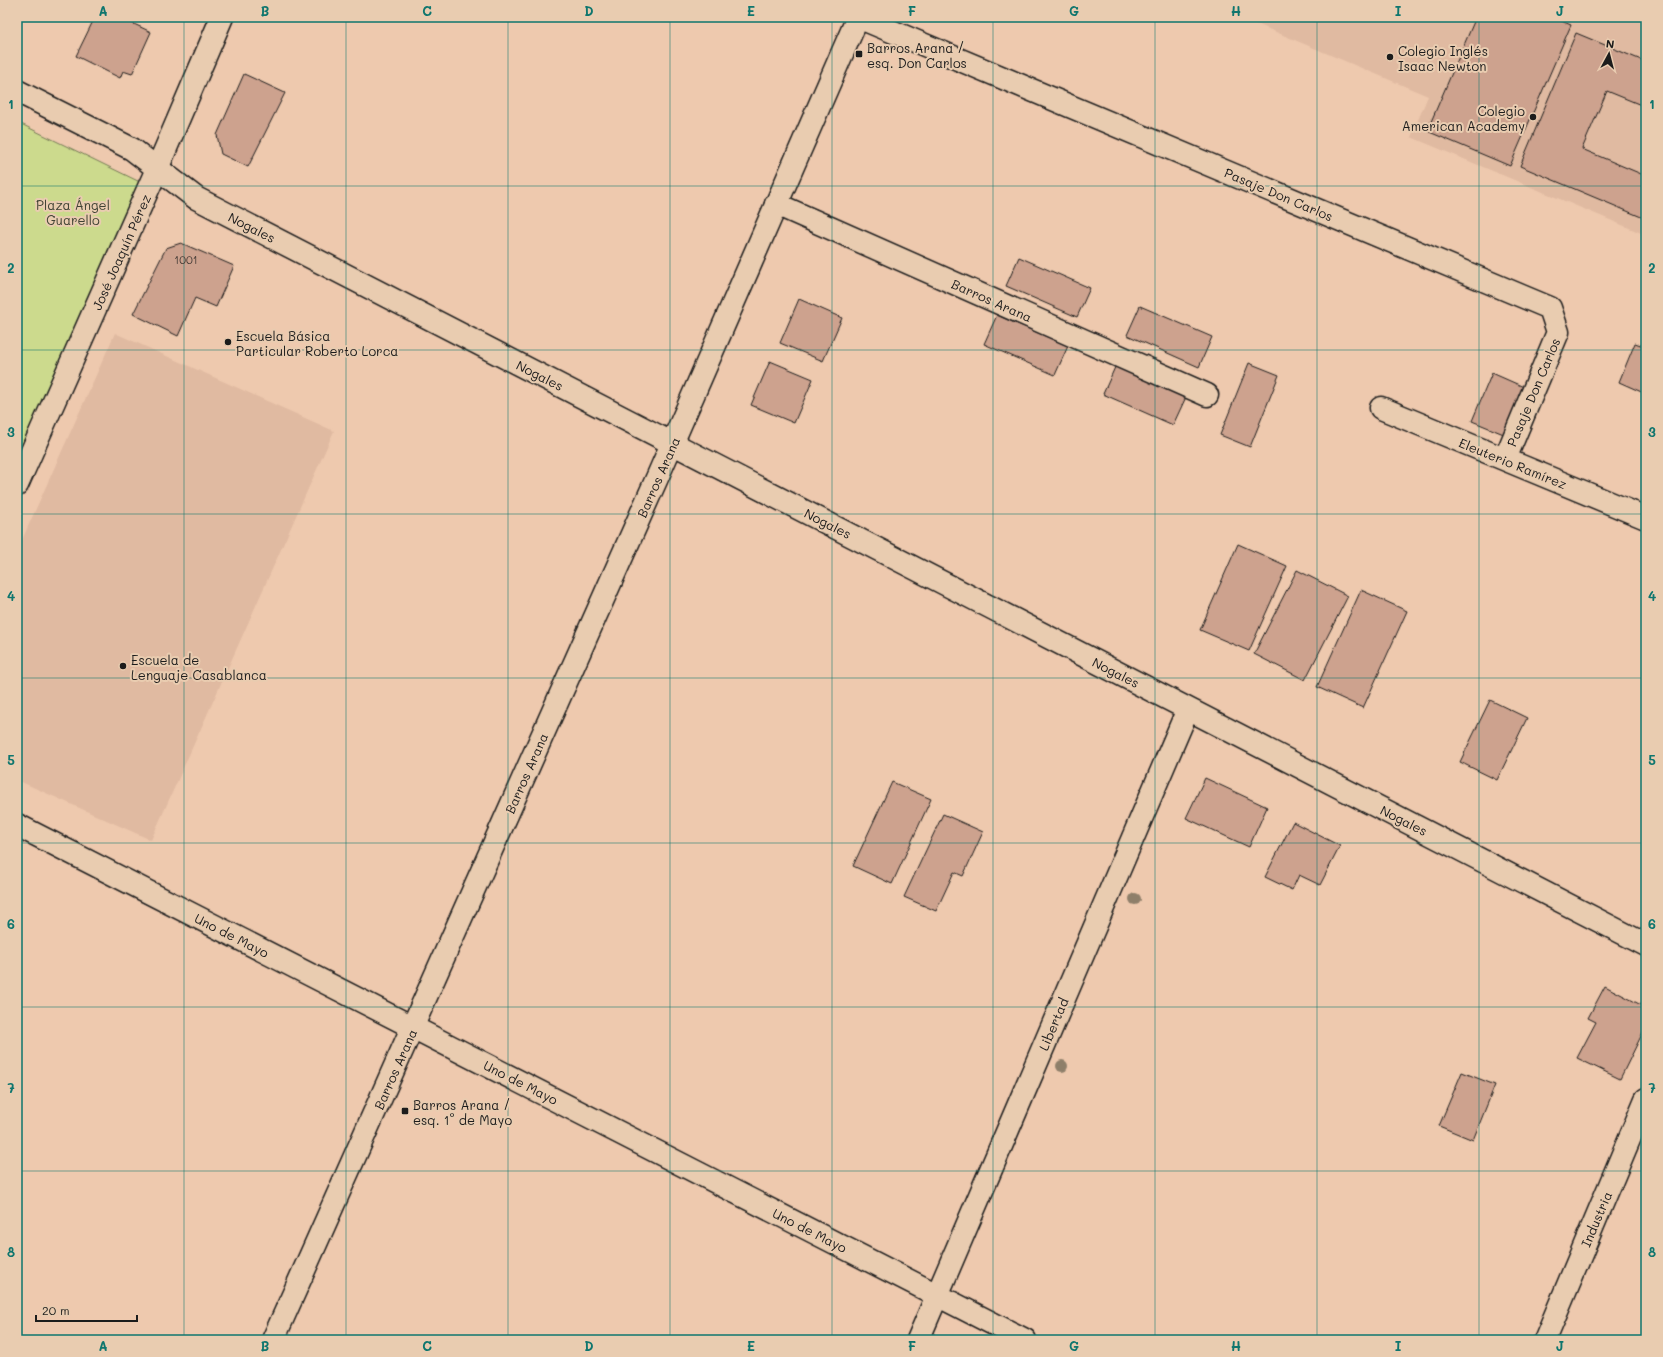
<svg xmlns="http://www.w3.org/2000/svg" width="1663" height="1357" font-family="Mali,sans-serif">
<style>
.built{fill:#e0baa1}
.green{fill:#ccda8d;stroke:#747b54}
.building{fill:#cda28e;stroke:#1c1c1c}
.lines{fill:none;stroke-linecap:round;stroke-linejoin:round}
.minor-casing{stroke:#1c1c1c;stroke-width:25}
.major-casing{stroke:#1c1c1c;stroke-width:25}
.minor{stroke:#e9ccb0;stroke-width:22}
.major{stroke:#e9ccb0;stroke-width:22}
.tree{fill:#8e7f6a}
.grid{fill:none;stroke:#0f766e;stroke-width:1;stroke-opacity:0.55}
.poi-dot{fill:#1c1c1c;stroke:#e9ccb0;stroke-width:1.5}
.labels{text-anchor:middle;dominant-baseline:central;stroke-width:4;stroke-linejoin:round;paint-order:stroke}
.number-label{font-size:11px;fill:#483e38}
.poi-label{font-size:13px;fill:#1c1c1c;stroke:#e9ccb0;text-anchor:start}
.street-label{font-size:13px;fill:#1c1c1c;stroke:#e9ccb0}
.park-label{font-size:13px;fill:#3f4233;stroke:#e9ccb0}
.neatline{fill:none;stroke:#0f766e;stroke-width:1.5}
.grid-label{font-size:13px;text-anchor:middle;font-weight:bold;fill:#0f766e}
</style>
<rect width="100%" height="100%" fill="#eec9ae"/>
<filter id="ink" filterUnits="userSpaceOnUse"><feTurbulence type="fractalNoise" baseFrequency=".025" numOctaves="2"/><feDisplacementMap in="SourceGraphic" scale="8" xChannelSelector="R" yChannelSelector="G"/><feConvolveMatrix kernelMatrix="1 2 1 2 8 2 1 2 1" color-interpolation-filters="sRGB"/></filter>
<g filter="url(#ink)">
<!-- built -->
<path class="built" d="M1240,17H1646V235L1411,137L1428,96Z
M115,333L334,431L151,840L17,780V551Z"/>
<!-- green -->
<path class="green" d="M17,122L146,185L17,472Z"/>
<!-- building -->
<path class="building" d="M95,17H119L151,32L132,74L123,71L120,78L76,56Z
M1476,17H1552L1571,25L1510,166L1427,131Z
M1576,33L1646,62V107L1607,91L1582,149L1646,176V219L1520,166Z
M244,74L285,93L248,167L221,154L217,135Z
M181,243L234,266L216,307L195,298L178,336L133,314L166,248Z
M1019,257L1090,288L1077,317L1006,286Z
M799,299L842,318L823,361L780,343Z
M1140,306L1212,337L1199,367L1127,335Z
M997,315L1068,346L1055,375L984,344Z
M1635,343L1646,347V394L1619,382Z
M770,361L813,379L794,423L751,405Z
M1249,363L1279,375L1250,447L1220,435Z
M1116,365L1186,397L1173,425L1103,394Z
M1492,373L1526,388L1506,435L1472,421Z
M1238,544L1287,566L1249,651L1200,630Z
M1297,570L1348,596L1305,680L1254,654Z
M1361,590L1407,611L1363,708L1317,687Z
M1490,700L1527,718L1497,780L1460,762Z
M1205,778L1267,807L1249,847L1186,818Z
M892,782L931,799L892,884L853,866Z
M943,814L983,832L963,876L954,872L936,911L904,897Z
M1293,822L1340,846L1320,885L1299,875L1292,890L1265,877Z
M1605,986L1641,1005L1646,1018V1026L1620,1079L1577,1058L1596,1022L1588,1018Z
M1462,1072L1495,1085L1473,1140L1439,1126Z"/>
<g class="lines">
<!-- minor casing -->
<g class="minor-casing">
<path id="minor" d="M858,17L1550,308L1558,332L1505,459
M17,91L132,149L196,198L1646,945
M776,204L1207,395
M1381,408L1646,518
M17,825L1025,1340
M918,1340L1188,709
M1545,1340L1646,1099"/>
</g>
<!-- major casing -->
<g class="major-casing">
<path id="major" d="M17,485L157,169L222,17
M273,1340L657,478L858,17"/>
</g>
<!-- minor -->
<use href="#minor" class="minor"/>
<!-- major -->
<use href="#major" class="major"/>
</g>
<!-- trees -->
<g class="tree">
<circle cx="1135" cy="899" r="6"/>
<circle cx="1062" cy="1066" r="6"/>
</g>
</g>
<!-- grid -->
<path class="grid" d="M184,17V1340M346,17V1340M508,17V1340M670,17V1340M832,17V1340M993,17V1340M1155,17V1340M1317,17V1340M1479,17V1340M17,186H1646M17,350H1646M17,514H1646M17,678H1646M17,843H1646M17,1007H1646M17,1171H1646"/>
<!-- markers -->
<g class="poi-dot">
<rect x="855" y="50" width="8" height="8" rx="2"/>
<circle cx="1390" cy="57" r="4"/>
<circle cx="1533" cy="117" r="4"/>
<circle cx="228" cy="342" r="4"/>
<circle cx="123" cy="666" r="4"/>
<rect x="401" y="1107" width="8" height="8" rx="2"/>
</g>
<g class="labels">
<!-- number labels -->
<g class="number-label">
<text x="186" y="259">1001</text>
</g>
<!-- poi labels -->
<g class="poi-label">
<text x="867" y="47">Barros Arana /<tspan x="867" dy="15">esq. Don Carlos</tspan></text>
<text x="1398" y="50">Colegio Inglés<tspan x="1398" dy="15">Isaac Newton</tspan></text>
<text x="1525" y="110" text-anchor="end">Colegio<tspan x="1525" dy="15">American Academy</tspan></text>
<text x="236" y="335">Escuela Básica<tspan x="236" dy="15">Particular Roberto Lorca</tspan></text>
<text x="131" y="659">Escuela de<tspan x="131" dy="15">Lenguaje Casablanca</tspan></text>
<text x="413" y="1104">Barros Arana /<tspan x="413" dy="15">esq. 1° de Mayo</tspan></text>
</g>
<!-- street labels -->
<g class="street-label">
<text transform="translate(1279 194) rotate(23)">Pasaje Don Carlos</text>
<text transform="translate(252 227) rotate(27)">Nogales</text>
<text transform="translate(121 252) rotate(-66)">José Joaquín Pérez</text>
<text transform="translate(992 300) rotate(24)">Barros Arana</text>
<text transform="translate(540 375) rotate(27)">Nogales</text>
<text transform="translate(1533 392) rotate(-67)">Pasaje Don Carlos</text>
<text transform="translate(1513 463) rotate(22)">Eleuterio Ramírez</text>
<text transform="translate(658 477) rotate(-66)">Barros Arana</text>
<text transform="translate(828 523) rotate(27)">Nogales</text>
<text transform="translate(1116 672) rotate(27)">Nogales</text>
<text transform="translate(526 773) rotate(-66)">Barros Arana</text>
<text transform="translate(1404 820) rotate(27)">Nogales</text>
<text transform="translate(232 935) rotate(27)">Uno de Mayo</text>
<text transform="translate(1053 1024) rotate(-67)">Libertad</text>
<text transform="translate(395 1069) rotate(-66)">Barros Arana</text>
<text transform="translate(521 1082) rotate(27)">Uno de Mayo</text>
<text transform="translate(1596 1219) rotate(-67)">Industria</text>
<text transform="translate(810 1230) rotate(27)">Uno de Mayo</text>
</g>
<!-- park labels -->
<g class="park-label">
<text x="73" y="204">Plaza Ángel<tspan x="73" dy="15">Guarello</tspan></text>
</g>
</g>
<!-- margin -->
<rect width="1663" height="1357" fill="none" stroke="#e9ccb0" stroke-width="44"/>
<!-- north arrow -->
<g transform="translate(1609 54) rotate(7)" stroke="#e9ccb0" stroke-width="3" paint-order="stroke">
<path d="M0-3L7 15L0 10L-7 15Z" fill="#1c1c1c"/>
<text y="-6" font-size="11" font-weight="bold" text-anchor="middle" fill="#1c1c1c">N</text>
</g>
<!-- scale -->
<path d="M36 1315v6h101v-6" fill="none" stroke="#1c1c1c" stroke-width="2"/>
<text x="42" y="1315" font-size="12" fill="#1c1c1c" stroke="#e9ccb0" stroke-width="3" paint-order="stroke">20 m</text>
<rect x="22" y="22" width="1619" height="1313" class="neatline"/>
<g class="grid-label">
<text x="103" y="16">A</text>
<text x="265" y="16">B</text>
<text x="427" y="16">C</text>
<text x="589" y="16">D</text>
<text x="751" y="16">E</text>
<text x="912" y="16">F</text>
<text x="1074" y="16">G</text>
<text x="1236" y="16">H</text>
<text x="1398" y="16">I</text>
<text x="1560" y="16">J</text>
<text x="11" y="109">1</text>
<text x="1652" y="109">1</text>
<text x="11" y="273">2</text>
<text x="1652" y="273">2</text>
<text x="11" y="437">3</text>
<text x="1652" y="437">3</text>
<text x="11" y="601">4</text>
<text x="1652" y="601">4</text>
<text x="11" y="765">5</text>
<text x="1652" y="765">5</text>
<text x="11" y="929">6</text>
<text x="1652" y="929">6</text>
<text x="11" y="1093">7</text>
<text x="1652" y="1093">7</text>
<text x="11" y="1257">8</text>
<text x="1652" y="1257">8</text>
<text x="103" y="1351">A</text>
<text x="265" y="1351">B</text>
<text x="427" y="1351">C</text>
<text x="589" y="1351">D</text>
<text x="751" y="1351">E</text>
<text x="912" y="1351">F</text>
<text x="1074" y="1351">G</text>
<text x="1236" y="1351">H</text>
<text x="1398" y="1351">I</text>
<text x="1560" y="1351">J</text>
</g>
</svg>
